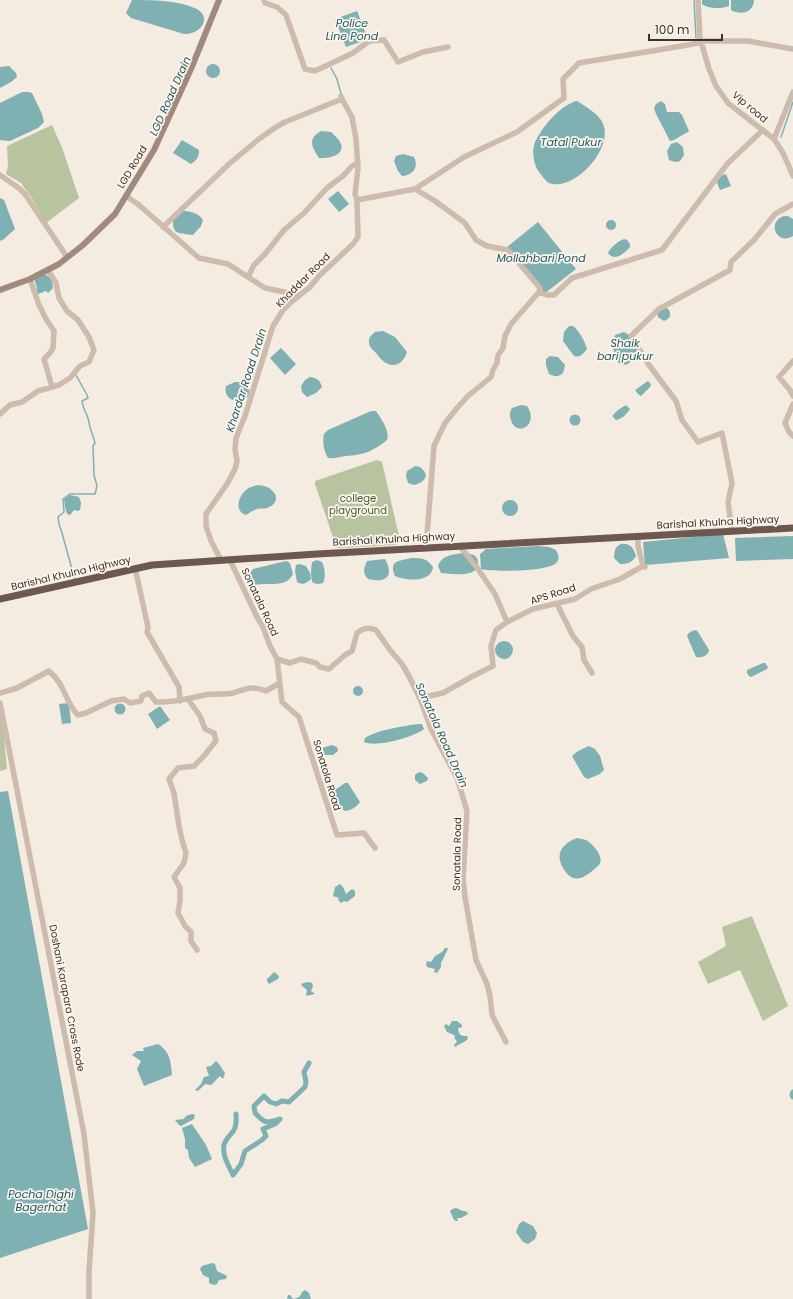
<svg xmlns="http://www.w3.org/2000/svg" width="793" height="1299" font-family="Poppins,sans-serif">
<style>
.green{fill:#b8c4a0}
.water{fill:#7fb0b2}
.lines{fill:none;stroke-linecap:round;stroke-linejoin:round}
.stream{stroke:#7fb0b2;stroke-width:1.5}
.canal{stroke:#7fb0b2;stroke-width:5}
.tertiary{stroke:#cdbbac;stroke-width:5.5}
.secondary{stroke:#a18a7d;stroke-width:6}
.trunk{stroke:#6c584f;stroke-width:7}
.labels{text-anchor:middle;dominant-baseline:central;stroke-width:3.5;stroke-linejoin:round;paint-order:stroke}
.street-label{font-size:10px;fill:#3b302b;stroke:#fbf5ee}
.park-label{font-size:10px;fill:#4a5a2e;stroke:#fbf5ee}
.water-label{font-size:11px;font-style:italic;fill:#1f5a5e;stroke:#fbf5ee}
</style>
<rect width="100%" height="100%" fill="#f4ebe1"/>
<!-- green -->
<path class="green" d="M52,125L63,150L79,198L46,223L33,200L21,183L6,174L8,166L7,146Z
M377,460L382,462L399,536L398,543L396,545L341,548H338L335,543L315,484V481Z
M0,716H2L7,769L0,771Z
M752,916L788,1006L763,1021L740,970L708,984L698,962L726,946L722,927Z"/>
<!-- water -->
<path class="water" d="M132,0C154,0 177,0 197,9C213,19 199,35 184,34L131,18L126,13Z
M702,0H729V6C722,9 708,9 702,4Z
M731,0H754C754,12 741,16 731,10Z
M357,11L368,39L346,47L335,19Z
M206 71a7 7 0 1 1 14 0a7 7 0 1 1-14 0Z
M9,66L16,73L17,77L11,82L0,88V67Z
M22,92H29L32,93L42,114L44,122L38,128L10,141L0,140V103Z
M577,101C585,106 595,112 601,120C618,145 574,193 549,183C545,181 542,175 539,172C534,165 532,154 534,145C539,130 561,104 577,101Z
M661,101L665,104L667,112H679L682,115L689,131L688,132L674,140L670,141L669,139L656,114L654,108L656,104Z
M321,131L331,132C334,135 338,138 340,142C347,155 328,159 319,158C312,147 307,139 321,131Z
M182,140L199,150C199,157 197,160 191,164L173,153Z
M677,142L683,147L684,155L680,161L675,162L669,160L667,151L671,144Z
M403,154L414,157C419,167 413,175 402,176L398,171L394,161L396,156Z
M726,174L731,186L720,190L715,178Z
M338,191L349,204L339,212L328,199Z
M0,198L4,200L15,229L4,239L0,241Z
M183,211C190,211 199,213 203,220L201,226L193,235C181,233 172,236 173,220Z
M784,216H788L793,219V236C777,246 766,222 784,216Z
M606 225a5 5 0 1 1 10 0a5 5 0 1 1-10 0Z
M538,222L576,269L544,294L507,247Z
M624,239L627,240L630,244V247C624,254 614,262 608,253C611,247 617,242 624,239Z
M45,274L52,279L53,288L48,293L46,291L38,294L36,293V292L37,288L34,278Z
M666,307C672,312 672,318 664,321L658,317L657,313Z
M569,326H573C579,331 585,341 587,349C583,354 580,358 574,356L563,341L564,332Z
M383,331L395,337L407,352C405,360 397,368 388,364C383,362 379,357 376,353C373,350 369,347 369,342C368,338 372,335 375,332Z
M624,332L631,336L637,347L638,353L634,358L628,364L624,365L620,364L617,361L612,345L615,335Z
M281,348L296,364L285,375L270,358Z
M550,356L558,357L565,365L563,373C558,377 556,377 549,374L546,365V359Z
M310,377C317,378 320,380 322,387L316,393L307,397L302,392L301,386L305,380Z
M648,381L651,384L650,387L641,396L638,394L635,390Z
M235,382H242L249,388C252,408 221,404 226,386Z
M521,405L527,406C540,425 516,438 511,420C509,415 510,412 512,408Z
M626,405L630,409C627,414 622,419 616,420L613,417V415L618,410Z
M371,411H376C381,419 390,430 387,440C372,452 363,455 345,456C339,457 334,459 328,458C324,452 322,442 324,434L328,430Z
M569.5 420a5.5 5.5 0 1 1 11 0a5.5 5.5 0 1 1-11 0Z
M415,466C421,466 424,470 426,475C425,481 419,484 414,485L408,483L406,476L407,471Z
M258,485C266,486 270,487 275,494C278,500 274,506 267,508C264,509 260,508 257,509C253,510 250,513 246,515C234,511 238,497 246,490C249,487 254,486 258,485Z
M70,495L79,497L81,503L80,510L77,511L74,510L70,515L67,514L65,507L64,499Z
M502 508a8 8 0 1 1 16 0a8 8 0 1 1-16 0Z
M723,534L729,558L645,565L643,542Z
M793,536V559L736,561L735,538Z
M621,544C630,543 634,548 636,556C632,563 627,564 620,564L614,558C615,551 614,547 621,544Z
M538,546L549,547L556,550C558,554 560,558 557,562C551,572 492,572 481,569L480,554L486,549Z
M463,553L474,555L477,558C484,579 452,574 441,573L438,566C442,555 452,555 463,553Z
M411,558C423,558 426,558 433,567C431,583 406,581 395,576C388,560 400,561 411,558Z
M385,559C395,577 385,583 368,579C362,573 364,568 367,561Z
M317,560L322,562C325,569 326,576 323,583L318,584L313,583C310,577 311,569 312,562Z
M286,561L290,563L293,574C288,585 276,584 265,584C261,584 257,585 253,584C249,582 248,580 247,577L253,569Z
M299,564L306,566L310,573L311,579C306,584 302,585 297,582L295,571L296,565Z
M696,630L698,632L709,650C708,656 702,658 696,657L687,636C689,632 691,631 696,630Z
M495 650a9 9 0 1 1 18 0a9 9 0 1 1-18 0Z
M763,663H765L768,667L767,669L751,677L749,676L747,673V670Z
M353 691a5 5 0 1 1 10 0a5 5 0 1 1-10 0Z
M69,703L71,723L62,724L59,704Z
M114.5 709a5.5 5.5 0 1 1 11 0a5.5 5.5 0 1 1-11 0Z
M160,706L170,720L157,729L148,714Z
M418,724H422L424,729C414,737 376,748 364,742L365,738C377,730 404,726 418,724Z
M332,745L337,747L338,751L333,755H323L319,752V750L322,748Z
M589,746L595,749L600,756L604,770L600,774L588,779L584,777L572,756L578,751Z
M419,772L423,773L428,778L427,781L420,784L415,780V775Z
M345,783H348L360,802C357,807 350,811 344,811L332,794V792Z
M8,791L88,1229L0,1258V792Z
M577,838C581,839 586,839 589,842C594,846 603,856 600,863C599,866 594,869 591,872C578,882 570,881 562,866C555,852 564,843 577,838Z
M340,884L343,887L346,894L352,889L355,891V896L347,902L344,901L341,903L338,900L339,898L333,896L335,887Z
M445,948H447L448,949L441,963V967L437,973L434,972L435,969L427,967L426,964L427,961L431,962L435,956L442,952Z
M274,972L279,976L278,979L269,984L267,981V979Z
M307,982L312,983L313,986L311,991L315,994L306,996L307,990L302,986L301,984Z
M452,1021H457L462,1025V1027L458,1028C459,1035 460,1036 467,1036L468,1038L467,1040C463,1043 459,1044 455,1047L454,1045L457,1042L456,1041L457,1040L454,1039L455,1037L454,1035L447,1032L444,1026L446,1024L449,1026Z
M158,1044C170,1052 171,1061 172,1075L144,1086L137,1069L141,1061L132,1055L137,1051H144L143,1048Z
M216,1061C219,1063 222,1069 225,1073L223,1079L220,1076L211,1085L205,1084L198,1091L195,1090L201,1084L204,1077L209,1076L206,1067L211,1066Z
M192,1114L195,1115L194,1119L181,1126L179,1125L175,1120L184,1119L186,1116Z
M192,1124L206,1145L212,1159L195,1167L189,1158L188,1150L185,1148V1139L182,1128Z
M456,1208L463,1211H465L467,1212L468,1214L461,1218H457L458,1221H457L454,1220L450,1211L452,1209Z
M523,1221L533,1226L537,1233L535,1239L528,1244L523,1242L516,1232L519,1224Z
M212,1263L215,1264L217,1271L227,1276L226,1279L219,1280L217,1284L214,1285L209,1283V1278L203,1275L200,1269L202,1266Z
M305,1290L309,1293L311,1299H287L288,1295H290L293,1299C298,1298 300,1297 302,1292Z"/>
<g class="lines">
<!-- stream -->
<path class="stream" d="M694,0L696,38
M331,68L337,79L341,94
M781,137L793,102
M75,580L62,533L59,524L58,517L64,512L63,499L70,494H95L97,486L94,475L93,446L95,443C94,437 91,432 90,427C88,418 89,419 85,411C83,408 83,405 82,401L88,398L87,395L76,375"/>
<!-- canal -->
<path class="canal" d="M793,1092L792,1095L793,1097
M236,1114C236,1119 237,1125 234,1130C231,1135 226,1138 224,1145C222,1156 229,1166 233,1175L241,1164L245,1151L262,1140L266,1136L263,1129L275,1124L280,1119C266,1123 265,1124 255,1113L254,1106L264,1096L270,1102L276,1104L282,1101L289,1102L305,1087L306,1082L304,1072L309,1063"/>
<!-- tertiary -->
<path class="tertiary" d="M264,0L265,3L277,7L286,15L305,69L315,71L353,53L369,41L384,40L398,62L423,52L448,47
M698,0L700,38L709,69L716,86L728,103L774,139L783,153L793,176
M774,139L793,92
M0,175L20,189L25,194L67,257
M415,189L464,157L517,132L564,98L563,79L579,63L688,45L706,41H748L793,49
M126,196L139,205L199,258L228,264L265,288L299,295
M357,200L415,189L435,201L465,223L476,240L487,246L508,250L540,288L539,292L511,324L505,336L503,348L498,355L497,363L493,370L491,377L468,396L457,408L445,423L434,446L426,548
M163,227L229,164L259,139L276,127L285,122L342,99L341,96
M248,277L254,265L265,254L284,230L304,213L327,188L343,176L352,166L358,163
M30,279L39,305L46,319L54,331L53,348L50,353L44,359L52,387
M539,292L547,295H554L572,278L662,250L728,163L763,130
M793,361L779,377L790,390L793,396
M793,404L785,423L789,432L793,436
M0,414L10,405L22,402L38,391L59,385L70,378L80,366L89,362L94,350L89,337L78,320L67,311L59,298L56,283L48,270
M732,532L728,502L732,483L722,433L698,442L682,420L676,401L649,365L631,336L659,309L730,270L731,262L754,240L775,214L793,204
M638,536V546L643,566
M460,546L478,569L495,594L507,622L533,609L575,599L591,589L620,579L643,566L645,567
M221,560L211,541L206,526V514L227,484L235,469L237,461L235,449L236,438L245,416L273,326L283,310L291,302L310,287L319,276L353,244L358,237L357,200L355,194L358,168L356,139L352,117L342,99
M230,560L257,617L263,627L270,646L277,659L290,663L301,659L316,663L320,667L329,669L345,655L352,651L357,633C363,628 368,627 376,630L390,650L402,664L409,676L421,701L431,729L457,778L467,811L463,879L465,897L476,960L487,984L490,996L492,1015L506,1042
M135,568L148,627L147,632L179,687L180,701
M557,604L573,636L582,647L584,660L592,673
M277,659L282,702L299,717L337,835L364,833L375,848
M0,693L17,688L49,671C65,684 65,702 78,715L86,713L111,701L124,699L130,703L141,701L142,696L149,693L156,702C174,703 189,698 205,695C214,693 224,695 233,693C247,689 251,685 266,691L280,683
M420,698L443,693L473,676L493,666L491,646L496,630L507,622
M188,699L200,716L205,729L214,733L216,741L203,757L194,766L178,768L169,779L174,793L179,826L182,840L186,853L184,863L174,877L180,888V901L178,913L185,926L191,932V941L197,950
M0,703L84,1134L93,1213L89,1271V1299"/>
<!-- secondary -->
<path class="secondary" d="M0,290L30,279L59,264L83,245L115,214L154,150L191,69L219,0"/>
<!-- trunk -->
<path class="trunk" d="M0,599L152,565L317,554L793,528"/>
</g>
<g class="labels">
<!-- street labels -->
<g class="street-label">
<text transform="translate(750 107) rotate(40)">Vip road</text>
<text transform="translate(132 167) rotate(-59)">LGD Road</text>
<text transform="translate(303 280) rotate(-45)">Khaddar Road</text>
<text transform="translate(718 522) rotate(-3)">Barishal Khulna Highway</text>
<text transform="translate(394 539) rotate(-3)">Barishal Khulna Highway</text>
<text transform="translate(71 573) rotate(-13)">Barishal Khulna Highway</text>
<text transform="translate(553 594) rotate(-18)">APS Road</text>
<text transform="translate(260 602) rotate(65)">Sonatala Road</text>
<text transform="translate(327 775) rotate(73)">Sonatola Road</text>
<text transform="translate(457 854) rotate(-89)">Sonatala Road</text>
<text transform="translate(67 998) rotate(79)">Doshani Karapara Cross Rode</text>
</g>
<!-- park labels -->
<g class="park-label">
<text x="358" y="498">college<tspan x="358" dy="12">playground</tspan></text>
</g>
<!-- water labels -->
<g class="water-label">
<text x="352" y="23">Police<tspan x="352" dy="13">Line Pond</tspan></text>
<text transform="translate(170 96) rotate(-66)">LGD Road Drain</text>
<text x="571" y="142">Tatal Pukur</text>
<text x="541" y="258">Mollahbari Pond</text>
<text x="625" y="343">Shaik<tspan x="625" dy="13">bari pukur</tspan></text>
<text transform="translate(246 380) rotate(-72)">Khardar Road Drain</text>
<text transform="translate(442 735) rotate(66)">Sonatola Road Drain</text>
<text x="41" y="1194">Pocha Dighi<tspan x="41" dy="13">Bagerhat</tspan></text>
</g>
</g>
<!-- scale -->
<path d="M649 34v6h73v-6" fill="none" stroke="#3b302b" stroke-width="2"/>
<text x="655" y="34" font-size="12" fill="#3b302b" stroke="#fbf5ee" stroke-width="3" paint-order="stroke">100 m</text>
</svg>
